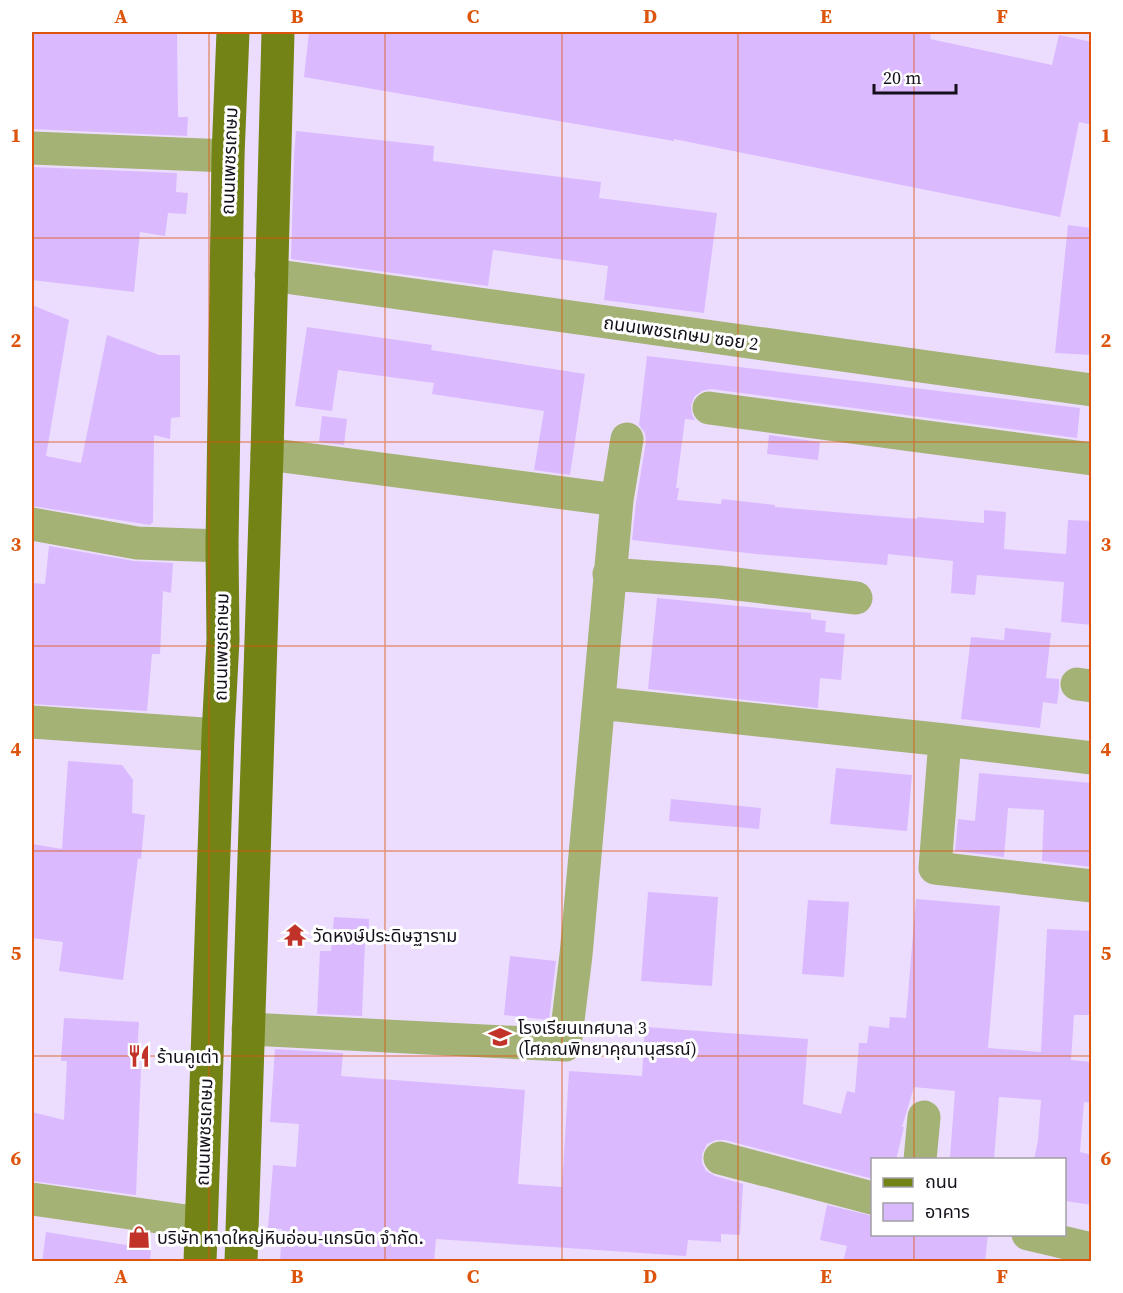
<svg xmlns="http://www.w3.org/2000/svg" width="1123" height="1293" font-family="'Source Serif 4','Noto Sans Thai',serif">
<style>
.building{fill:#dab9ff}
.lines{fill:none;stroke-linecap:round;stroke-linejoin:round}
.minor{stroke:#a5b275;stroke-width:33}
.major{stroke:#738315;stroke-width:33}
.grid{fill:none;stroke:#dd550d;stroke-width:1.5;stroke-opacity:0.55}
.labels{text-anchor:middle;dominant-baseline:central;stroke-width:6;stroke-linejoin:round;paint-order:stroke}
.street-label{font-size:18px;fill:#15101b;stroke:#fff}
.poi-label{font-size:18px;fill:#15101b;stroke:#fff;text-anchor:start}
.neatline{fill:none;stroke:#dd550d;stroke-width:2}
.grid-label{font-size:20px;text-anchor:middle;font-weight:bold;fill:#dd550d}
</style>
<rect width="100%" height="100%" fill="#ecddff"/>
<!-- building -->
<path class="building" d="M32,32H177L178,117H188L187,136L32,129Z
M309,32H931L930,39L1052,65L1059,35L1092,42V125L1079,122L1060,217L674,139V141L304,77Z
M296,131L434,146L433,161L601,182L599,198L717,213L704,313L604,300L608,266L493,250L488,286L291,259L294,156Z
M32,167L177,173L176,192L188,193L186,214L168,213L165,236L140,232L134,292L32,280Z
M1068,225L1092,228V355L1055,353Z
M32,305L69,320L46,456L81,463L107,335L159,355H180V417L171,418L170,439L154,435L153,522L150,525L32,506Z
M307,327L432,345L431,350L585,374L570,475L534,470L544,411L432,394L434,383L338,370L332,411L295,406Z
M647,356L1080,408L1077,438L711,389L702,391L695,396L691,405L692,415L695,420L685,419L676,488H679L677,500L721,504L722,499L775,505V507L917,519V517L984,523V510L1006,512L1004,549L1066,554L1068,520L1092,521V625L1061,622L1064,582L977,575L975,595L951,593L953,561L888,554L887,565L756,554L632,540L636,502L646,442L645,433L639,425Z
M322,416L347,419L344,445L319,442Z
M769,435L820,442L818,460L767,454Z
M49,546L134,561L173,563L171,593L163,591L160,654H152L147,711L32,704V583L45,584Z
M657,598L811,613V619L826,621L825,632L845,634L841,680L820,678L818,708L648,689Z
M1005,628L1051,633L1046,678L1059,679V689L1057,704L1043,702L1040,728L961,719L971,637L1004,640Z
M68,761L122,765L133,780L132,813L145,815L141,859L138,858L123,980L59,971L63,942L32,938V844L62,849Z
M836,768L912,775L907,831L830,824Z
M979,773L1092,783V867L1042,861L1044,810L1008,808L1004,857L955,851L958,819L975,821Z
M671,799L761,808L759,829L669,821Z
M648,892L718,897L712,986L641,981Z
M916,899L1000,906L988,1048L1041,1052L1047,929L1092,931V1015H1074L1071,1060L1092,1062V1103L1084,1102L1080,1152L1092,1155V1205L1065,1201V1160H1034L1038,1140L1041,1100L999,1097L994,1160L950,1157L955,1091L914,1087L902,1127H904L896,1160H873V1179L725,1140H716L707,1144L702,1154V1163L706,1171L715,1176L743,1184L740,1235L721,1234V1242L688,1240L686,1256L436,1239L434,1262H280L282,1229L268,1228L273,1165L296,1167L299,1124L270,1122L275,1049L343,1053L341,1076L525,1090L518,1184L562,1187L569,1071L642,1076L645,1027L808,1039L803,1104L841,1114L847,1091L855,1093L859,1043H867L869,1026L889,1028L890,1017L906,1018Z
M808,900L849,902L844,977L802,974Z
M334,917L369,919L368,943H365L362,1016L317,1014L320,951H331Z
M510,956L556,961L549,1020L504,1015Z
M64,1018L139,1022L136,1069H141L136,1195L32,1181V1112L64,1120L67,1061H61Z
M827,1205L873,1216V1234H988L985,1262H843L847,1246L820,1240Z
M46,1232L151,1249L150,1262H42Z"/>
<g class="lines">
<!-- minor -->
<path class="minor" d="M32,148L228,156
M271,275L1092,390
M709,408L1092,459
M267,454L617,500
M32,524L137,543L222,546
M609,574L719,582L856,598
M1077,684L1092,686
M599,703L945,740
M32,722L218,735
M1092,758L945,740L935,868L1092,886
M248,1029L565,1045L576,955L617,500L627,439
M720,1158L872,1198
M920,1160L924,1117
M32,1199L200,1223
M1028,1234L1092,1249"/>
<!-- major -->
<path class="major" d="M200,1262L218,735L223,640L222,546L228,156L233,32
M241,1262L267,454L278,32"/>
</g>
<!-- grid -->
<path class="grid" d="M209,32V1262M385,32V1262M562,32V1262M738,32V1262M914,32V1160M32,238H1092M32,442H1092M32,646H1092M32,851H1092M32,1056H1092M914,1234V1262"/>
<!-- icons -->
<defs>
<g id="temple-bare" transform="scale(1.8)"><path d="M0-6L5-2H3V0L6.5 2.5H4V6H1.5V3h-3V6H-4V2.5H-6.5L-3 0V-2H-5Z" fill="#c13329" stroke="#fff" stroke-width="2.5" paint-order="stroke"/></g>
<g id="school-bare" transform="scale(1.8)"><path d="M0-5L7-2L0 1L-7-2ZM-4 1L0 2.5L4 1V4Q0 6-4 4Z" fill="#c13329" stroke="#fff" stroke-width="2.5" paint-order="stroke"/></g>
<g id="restaurant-bare" transform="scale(1.8)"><path d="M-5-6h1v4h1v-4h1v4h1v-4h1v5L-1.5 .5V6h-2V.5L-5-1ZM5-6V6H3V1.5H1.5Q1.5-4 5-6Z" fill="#c13329" stroke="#fff" stroke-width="2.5" paint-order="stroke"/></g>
<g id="shop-bare" transform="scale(1.8)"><path d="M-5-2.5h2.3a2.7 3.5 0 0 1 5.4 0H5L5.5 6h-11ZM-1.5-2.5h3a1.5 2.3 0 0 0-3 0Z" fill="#c13329" stroke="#fff" stroke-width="2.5" paint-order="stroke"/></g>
</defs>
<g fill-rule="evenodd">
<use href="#temple-bare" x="295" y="935"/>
<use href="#school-bare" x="500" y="1037"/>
<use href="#restaurant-bare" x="139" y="1056"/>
<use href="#shop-bare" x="139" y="1237"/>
</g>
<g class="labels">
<!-- street labels -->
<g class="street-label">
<text transform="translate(229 161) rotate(-88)">ถนนเพชรเกษม</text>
<text transform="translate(681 333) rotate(8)">ถนนเพชรเกษม ซอย 2</text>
<text transform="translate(221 647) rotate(-89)">ถนนเพชรเกษม</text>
<text transform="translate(204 1132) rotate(-88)">ถนนเพชรเกษม</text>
</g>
<!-- poi labels -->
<g class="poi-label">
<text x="313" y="935">วัดหงษ์ประดิษฐาราม</text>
<text x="518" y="1027">โรงเรียนเทศบาล 3<tspan x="518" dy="21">(โศภณพิทยาคุณานุสรณ์)</tspan></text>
<text x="157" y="1056">ร้านคูเต่า</text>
<text x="157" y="1237">บริษัท หาดใหญ่หินอ่อน-แกรนิต จำกัด.</text>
</g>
</g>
<!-- border -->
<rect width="1123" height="1293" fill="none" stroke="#ffffff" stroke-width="66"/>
<!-- legend -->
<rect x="871" y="1158" width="195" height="78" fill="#ffffff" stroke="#a19fa4" stroke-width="1.5"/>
<rect x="883" y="1178" width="30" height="9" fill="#738315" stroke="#a19fa4" stroke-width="1.5"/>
<text x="925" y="1188" font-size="18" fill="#15101b">ถนน</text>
<rect x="883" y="1203" width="30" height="18" fill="#dab9ff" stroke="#a19fa4" stroke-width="1.5"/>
<text x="925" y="1218" font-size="18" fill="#15101b">อาคาร</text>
<!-- scale -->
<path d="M874 84v9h82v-9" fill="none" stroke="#15101b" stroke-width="3"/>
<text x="883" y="84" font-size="18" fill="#15101b" stroke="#ffffff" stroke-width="4.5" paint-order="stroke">20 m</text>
<rect x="33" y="33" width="1057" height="1227" class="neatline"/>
<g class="grid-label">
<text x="121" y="23">A</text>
<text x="297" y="23">B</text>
<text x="473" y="23">C</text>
<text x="650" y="23">D</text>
<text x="826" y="23">E</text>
<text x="1002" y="23">F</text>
<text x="16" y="142">1</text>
<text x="1106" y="142">1</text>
<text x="16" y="347">2</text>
<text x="1106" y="347">2</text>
<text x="16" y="551">3</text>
<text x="1106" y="551">3</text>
<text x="16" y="756">4</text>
<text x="1106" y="756">4</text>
<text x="16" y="960">5</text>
<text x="1106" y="960">5</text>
<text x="16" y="1165">6</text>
<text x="1106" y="1165">6</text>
<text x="121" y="1283">A</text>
<text x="297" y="1283">B</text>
<text x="473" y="1283">C</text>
<text x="650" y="1283">D</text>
<text x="826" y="1283">E</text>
<text x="1002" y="1283">F</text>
</g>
</svg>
